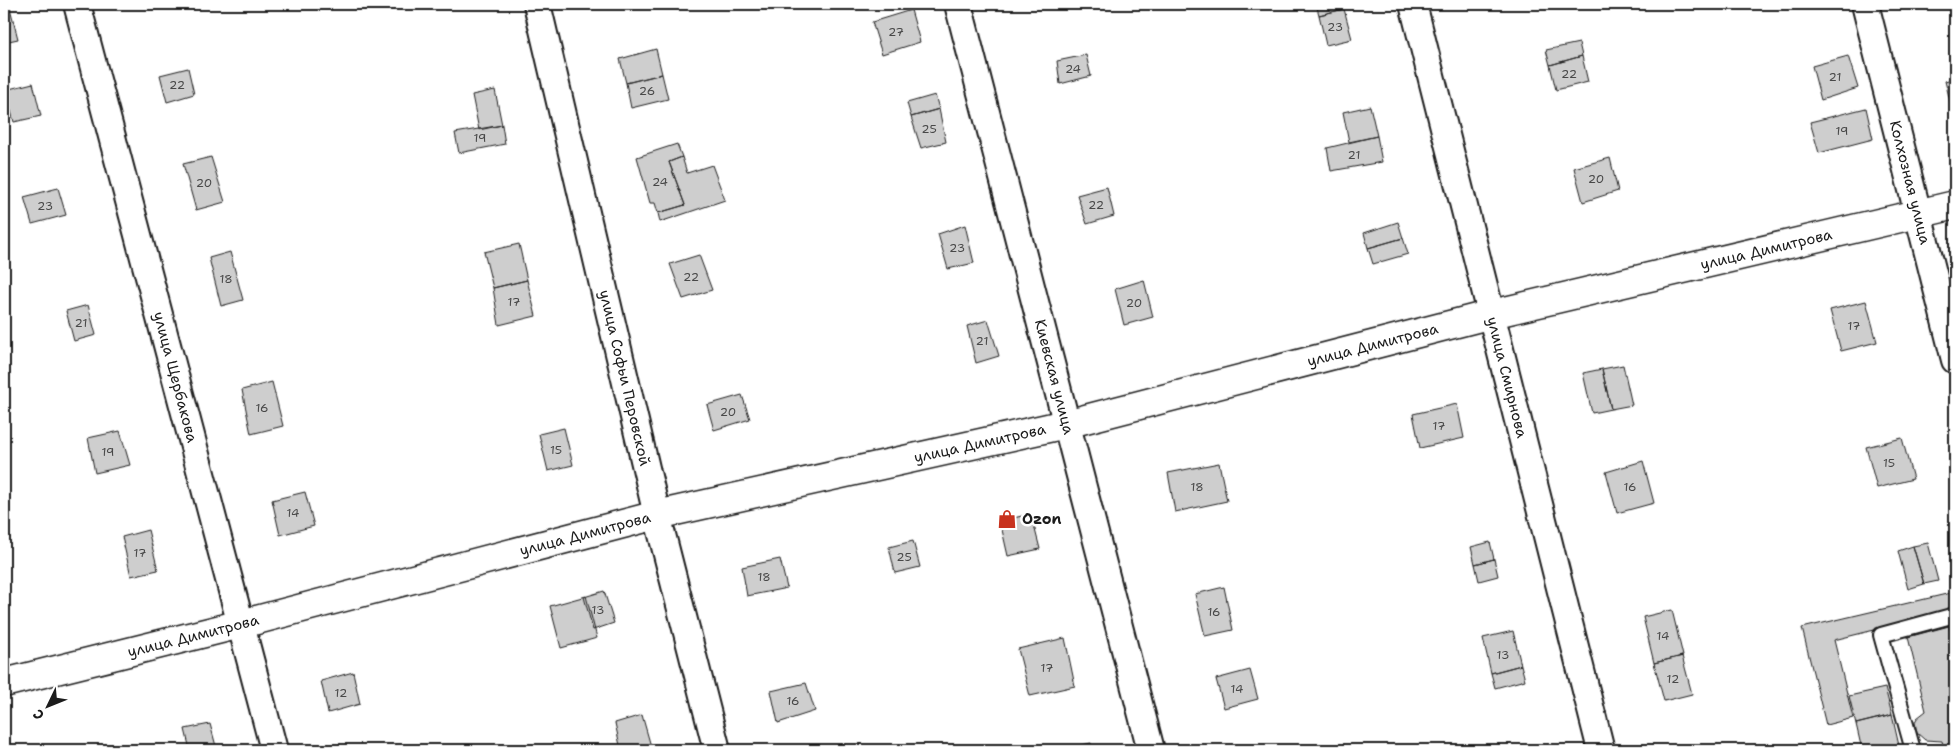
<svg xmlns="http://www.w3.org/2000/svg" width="1959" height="754" font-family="'Shantell Sans',sans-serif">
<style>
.building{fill:#cecece;stroke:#1c1c1c}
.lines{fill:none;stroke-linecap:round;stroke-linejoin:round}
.service-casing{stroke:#1c1c1c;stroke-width:18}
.minor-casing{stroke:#1c1c1c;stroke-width:30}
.tertiary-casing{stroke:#1c1c1c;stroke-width:31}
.service{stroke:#fff;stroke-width:14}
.minor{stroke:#fff;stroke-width:26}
.tertiary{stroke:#fff;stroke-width:28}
.labels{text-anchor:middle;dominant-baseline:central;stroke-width:5;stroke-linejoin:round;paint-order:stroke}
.number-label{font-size:12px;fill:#484848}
.street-label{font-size:15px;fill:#1c1c1c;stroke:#fff}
.poi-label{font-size:15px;font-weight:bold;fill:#1c1c1c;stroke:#fff;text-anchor:start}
</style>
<rect width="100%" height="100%" fill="#fff"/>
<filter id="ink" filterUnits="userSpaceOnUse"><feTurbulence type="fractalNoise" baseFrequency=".02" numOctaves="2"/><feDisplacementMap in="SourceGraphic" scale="10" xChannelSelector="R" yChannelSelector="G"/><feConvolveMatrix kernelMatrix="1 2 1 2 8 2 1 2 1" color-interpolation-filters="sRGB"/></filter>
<g filter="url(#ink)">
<!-- building -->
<path class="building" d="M1316,4H1343L1344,9L1319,15Z
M10,8L18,39L4,42V10Z
M1344,9L1352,39L1326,45L1319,15Z
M911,10L920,42L882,54L872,22Z
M1579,43L1582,56L1550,65L1546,50Z
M656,49L662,74L626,83L620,59Z
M1086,55L1091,76L1060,84L1057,61Z
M1582,56L1588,82L1556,90L1550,65Z
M1848,56L1858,88L1821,100L1812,66Z
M188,68L194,94L167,102L160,75Z
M662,74L668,99L631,108L626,83Z
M1955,78V121L1945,81Z
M33,83L41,116L14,122L5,90Z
M495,90L502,125L479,130L472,95Z
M935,95L939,109L911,117L907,103Z
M1370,106L1377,136L1349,142L1343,112Z
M1866,108L1873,139L1819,153L1810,122Z
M939,109L946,142L921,148L911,117Z
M502,125L505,144L459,153L455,133Z
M1377,136L1382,162L1331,171L1327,148Z
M677,144L682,157L669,162L685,205L658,213L655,203H650L637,157Z
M211,157L225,202L196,210L183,164Z
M682,157L687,173L712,165L725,200L660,222L658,213L685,205L669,162Z
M1610,158L1618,191L1583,202L1574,168Z
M1107,187L1114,216L1087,224L1077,195Z
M58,188L66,215L32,224L24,197Z
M1398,222L1403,238L1368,248L1364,233Z
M965,225L974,263L948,269L938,234Z
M1403,238L1408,254L1373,264L1368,248Z
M519,244L527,280L493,288L484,252Z
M230,252L243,300L221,306L209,258Z
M699,255L712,290L683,299L670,264Z
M527,280L536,316L499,325L493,288Z
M1144,280L1153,317L1124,325L1115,289Z
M1866,301L1877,342L1841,351L1830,310Z
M88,305L96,335L74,341L66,311Z
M988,320L999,356L976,363L967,326Z
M1623,365L1632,405L1611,409L1602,369Z
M1602,369L1611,409L1592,413L1583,373Z
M272,382L283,426L251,434L242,390Z
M742,395L750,419L714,430L707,405Z
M1457,404L1464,438L1420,448L1413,414Z
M564,428L573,465L548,471L539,434Z
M120,431L130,465L95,473L88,438Z
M1902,438L1913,479L1877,488L1866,447Z
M1643,461L1654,503L1617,513L1606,472Z
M1219,463L1227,501L1175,512L1168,473Z
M305,492L314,526L280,535L272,500Z
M1031,514L1040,549L1008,556L1000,521Z
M148,530L158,570L131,576L122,537Z
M913,541L920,567L895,573L889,547Z
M1490,542L1494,559L1475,564L1471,547Z
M1928,543L1938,581L1924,584L1913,546Z
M1913,546L1924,584L1908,589L1898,551Z
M780,559L787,588L747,596L742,567Z
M1494,559L1498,576L1479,581L1475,564Z
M1224,587L1233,630L1205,636L1195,594Z
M604,591L614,623L593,630L584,597Z
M1955,592V610L1834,640L1853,718L1826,725L1802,628Z
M586,596L597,638L561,648L550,606Z
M1672,610L1683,656L1654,663L1643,617Z
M1949,626L1955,648V750H1944L1942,741L1925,740L1917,733L1915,722L1917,718L1926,711L1908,637Z
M1513,631L1521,665L1491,673L1483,638Z
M1065,638L1075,686L1030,696L1018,649Z
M1682,656L1692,694L1664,701L1654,663Z
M1521,665L1525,680L1495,688L1491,673Z
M1250,670L1258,699L1224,708L1216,679Z
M353,672L360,704L328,713L321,681Z
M806,683L815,711L778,723L771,691Z
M1885,688L1892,715L1856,724L1849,696Z
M642,715L652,750H621L615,723Z
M1892,715L1900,750H1862L1856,724Z
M210,724L217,750H190L185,729Z
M1091,743L1092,750H1059Z"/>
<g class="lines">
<!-- service casing -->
<g class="service-casing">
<path id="service" d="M1913,750L1881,635L1955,615"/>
</g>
<!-- minor casing -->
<g class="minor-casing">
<g id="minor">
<path id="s1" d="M77,4L274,750"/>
<path id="s2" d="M537,4L657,515L717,750"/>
<path id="s3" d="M958,4L1151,750"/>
<path id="s4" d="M1413,4L1601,750"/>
<path id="s5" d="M1865,4L1955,360"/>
</g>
</g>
<!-- tertiary casing -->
<g class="tertiary-casing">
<g id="tertiary">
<path id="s6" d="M4,683L241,624L657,515L1066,424L1492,314L1955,205"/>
</g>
</g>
<!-- service -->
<use href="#service" class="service"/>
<!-- minor -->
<use href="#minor" class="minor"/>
<!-- tertiary -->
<use href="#tertiary" class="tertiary"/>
</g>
</g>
<!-- icons -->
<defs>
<g id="shop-bare" transform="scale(1.5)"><path d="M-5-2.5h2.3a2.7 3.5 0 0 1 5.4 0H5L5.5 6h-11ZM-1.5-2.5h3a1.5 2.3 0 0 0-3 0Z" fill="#c8321e" stroke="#fff" stroke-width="2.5" paint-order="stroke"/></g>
</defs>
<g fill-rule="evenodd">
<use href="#shop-bare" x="1007" y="519"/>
</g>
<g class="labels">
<!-- number labels -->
<g class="number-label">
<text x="1335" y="27">23</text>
<text x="896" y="32">27</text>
<text x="1073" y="69">24</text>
<text x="1569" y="74">22</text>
<text x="1835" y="77">21</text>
<text x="177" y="85">22</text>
<text x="647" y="91">26</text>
<text x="929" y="129">25</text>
<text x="1842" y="131">19</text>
<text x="480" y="138">19</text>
<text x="1354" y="155">21</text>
<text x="1596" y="179">20</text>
<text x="660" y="182">24</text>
<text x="204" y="183">20</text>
<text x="1096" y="205">22</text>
<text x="45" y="206">23</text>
<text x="957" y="248">23</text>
<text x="691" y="277">22</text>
<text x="226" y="279">18</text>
<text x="514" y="302">17</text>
<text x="1134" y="303">20</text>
<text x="81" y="323">21</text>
<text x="1854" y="326">17</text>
<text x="982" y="341">21</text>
<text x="262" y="408">16</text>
<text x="728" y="412">20</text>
<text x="1439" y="426">17</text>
<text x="556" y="450">15</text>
<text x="108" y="452">19</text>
<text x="1889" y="463">15</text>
<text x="1197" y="487">18</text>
<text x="1630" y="487">16</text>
<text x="293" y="513">14</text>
<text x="140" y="553">17</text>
<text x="904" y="557">25</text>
<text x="764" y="577">18</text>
<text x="598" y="610">13</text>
<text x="1214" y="612">16</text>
<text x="1663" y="636">14</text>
<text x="1503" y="655">13</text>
<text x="1047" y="668">17</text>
<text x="1673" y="679">12</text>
<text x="1237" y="689">14</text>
<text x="341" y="693">12</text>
<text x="793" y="701">16</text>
</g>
<!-- street labels -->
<g class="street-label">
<text stroke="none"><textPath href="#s5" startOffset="184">Колхозная улица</textPath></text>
<text stroke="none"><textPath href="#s6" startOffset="1815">улица Димитрова</textPath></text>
<text stroke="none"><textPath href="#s6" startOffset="1410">улица Димитрова</textPath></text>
<text stroke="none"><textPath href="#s1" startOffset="386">улица Щербакова</textPath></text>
<text stroke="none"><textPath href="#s3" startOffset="385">Киевская улица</textPath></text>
<text stroke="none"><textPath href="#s4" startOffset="385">улица Смирнова</textPath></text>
<text stroke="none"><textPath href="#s2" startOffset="384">улица Софьи Перовской</textPath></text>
<text stroke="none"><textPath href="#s6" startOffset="1005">улица Димитрова</textPath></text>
<text stroke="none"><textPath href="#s6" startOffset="600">улица Димитрова</textPath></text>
<text stroke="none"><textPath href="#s6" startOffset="195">улица Димитрова</textPath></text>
</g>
<!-- poi labels -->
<g class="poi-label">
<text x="1022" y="519">Ozon</text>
</g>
</g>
<!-- margin -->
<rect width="1959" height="754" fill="none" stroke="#fff" stroke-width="20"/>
<rect x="10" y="10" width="1939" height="734" fill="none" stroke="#1c1c1c" stroke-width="2" filter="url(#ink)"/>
<!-- north arrow -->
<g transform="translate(48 706) rotate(227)" stroke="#ffffff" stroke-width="4" paint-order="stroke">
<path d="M0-4L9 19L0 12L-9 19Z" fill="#1c1c1c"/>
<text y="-8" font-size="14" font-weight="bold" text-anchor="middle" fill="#1c1c1c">С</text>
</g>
</svg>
